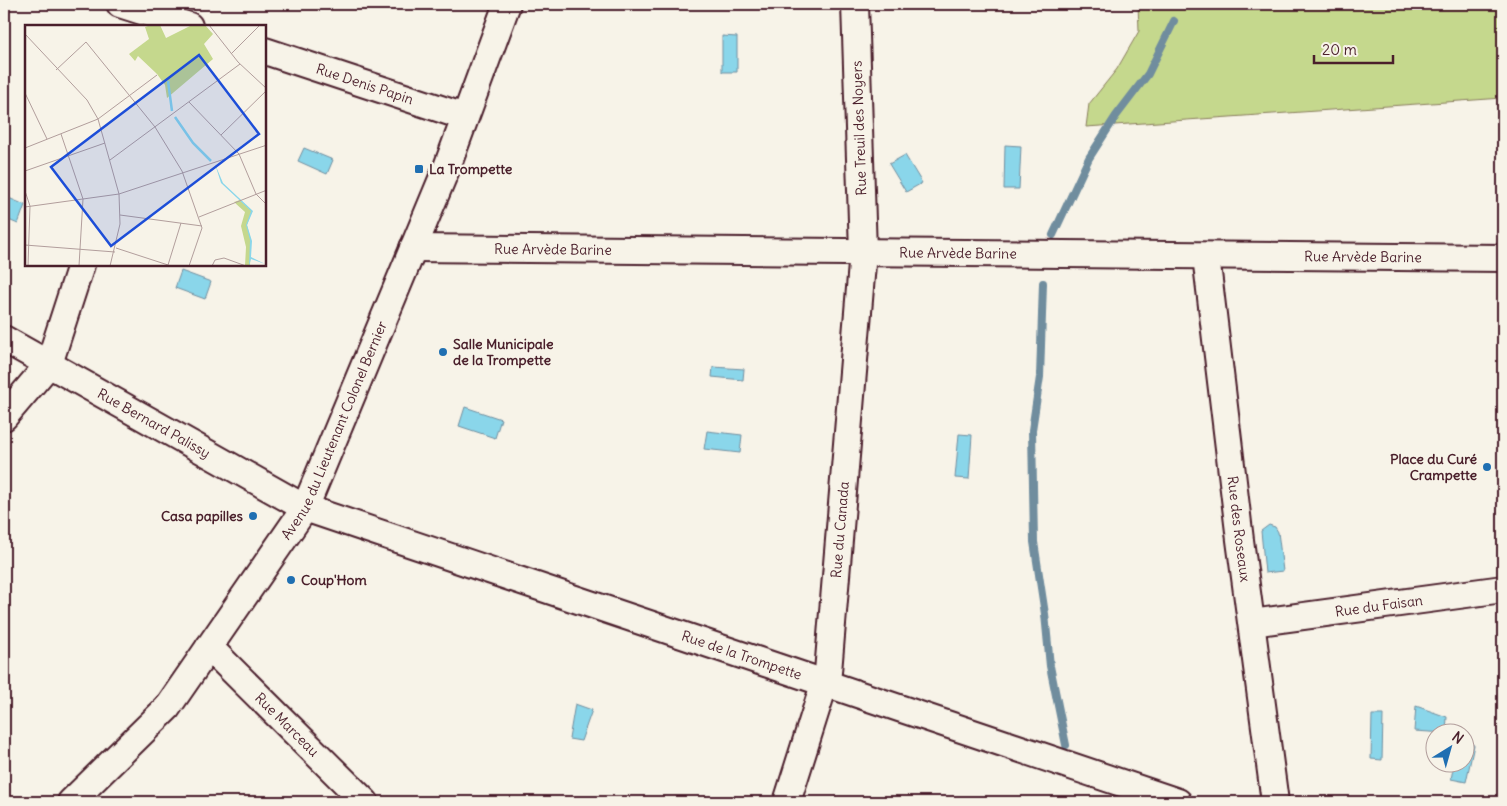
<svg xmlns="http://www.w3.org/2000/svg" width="1507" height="806" font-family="Delius,sans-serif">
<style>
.green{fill:#c5d88d;stroke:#887c5c}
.water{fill:#8ad6ea;stroke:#708d9e}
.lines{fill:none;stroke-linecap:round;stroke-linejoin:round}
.stream{stroke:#708d9e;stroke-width:8}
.minor-casing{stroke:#4a1f2b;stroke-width:30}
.minor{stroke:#f7f3e8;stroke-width:26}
.poi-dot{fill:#1f6fb2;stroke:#f7f3e8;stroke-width:2}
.labels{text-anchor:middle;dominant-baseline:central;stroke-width:4.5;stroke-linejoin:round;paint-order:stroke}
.street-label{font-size:14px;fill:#4a1f2b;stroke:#f7f3e8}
.poi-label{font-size:14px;font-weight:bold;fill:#4a1f2b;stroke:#f7f3e8;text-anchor:start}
.inset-river{fill:none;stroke:#8ad6ea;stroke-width:2.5}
.inset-road{fill:none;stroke:#b29e9c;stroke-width:1}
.view{fill:#1d4ed8;fill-opacity:0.15;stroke:#1d4ed8;stroke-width:2.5}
.inset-edge{fill:none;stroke:#4a1f2b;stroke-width:2.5}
</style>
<rect width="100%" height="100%" fill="#f7f3e8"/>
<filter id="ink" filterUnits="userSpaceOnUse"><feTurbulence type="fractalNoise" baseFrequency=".02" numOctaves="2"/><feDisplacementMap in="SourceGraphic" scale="10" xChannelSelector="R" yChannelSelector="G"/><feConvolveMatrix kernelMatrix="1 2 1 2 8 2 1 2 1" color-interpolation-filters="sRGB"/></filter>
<g filter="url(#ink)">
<!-- green -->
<path class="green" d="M1138,4H1503V98L1086,127L1089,104L1117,69L1139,31Z"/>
<!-- water -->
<path class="water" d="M722,36L737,37V72H722Z
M1005,145L1021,146L1019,189H1004Z
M304,148L333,160L327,174L298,161Z
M905,155L922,183L906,192L889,164Z
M4,196L25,205L18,224L4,218Z
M181,271L211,282L205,299L175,288Z
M713,367L744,369L743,380L712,377Z
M465,407L501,419L495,438L459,426Z
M707,431L742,435L740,453L704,449Z
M959,434L972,435L969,479L955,478Z
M1269,525L1275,527L1278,532L1283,571L1265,573L1261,531Z
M575,704L592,710L581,741L569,739Z
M1416,706L1447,717L1446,733L1414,731Z
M1372,715H1383L1382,760L1371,759Z
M1465,743L1474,745L1466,782L1451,779L1454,764H1464Z"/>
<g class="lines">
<!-- stream -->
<path class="stream" d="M1053,235L1089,158L1116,116L1148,74L1174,21
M1043,283L1040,377L1032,430L1034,542L1045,614L1050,666L1066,745"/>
<!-- minor casing -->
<g class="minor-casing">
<g id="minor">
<path d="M120,4L189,26"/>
<path id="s1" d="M265,51L465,117"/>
<path id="s2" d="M413,248L1503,258"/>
<path id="s3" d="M1206,256L1240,540L1275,802"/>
<path id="s4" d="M4,339L305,508L1178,802"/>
<path d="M4,417L49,364L81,265"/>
<path id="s5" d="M1252,623L1503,589"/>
<path id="s6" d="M209,647L365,802"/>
<path id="s7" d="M71,802L167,708L305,508L447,167L507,4"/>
<path id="s8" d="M787,802L828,672L863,252L855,4"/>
</g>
</g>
<!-- minor -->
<use href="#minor" class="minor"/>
</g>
</g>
<!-- markers -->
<g class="poi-dot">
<rect x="414" y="164" width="10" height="10" rx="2.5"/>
<circle cx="443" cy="352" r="5"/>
<circle cx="1487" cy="467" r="5"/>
<circle cx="253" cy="516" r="5"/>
<circle cx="291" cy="580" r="5"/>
</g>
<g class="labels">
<!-- street labels -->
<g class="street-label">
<text stroke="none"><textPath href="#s1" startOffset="105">Rue Denis Papin</textPath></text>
<text transform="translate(859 128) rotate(-92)">Rue Treuil des Noyers</text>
<text stroke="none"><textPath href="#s2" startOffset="140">Rue Arvède Barine</textPath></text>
<text stroke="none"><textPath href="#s2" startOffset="545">Rue Arvède Barine</textPath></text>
<text stroke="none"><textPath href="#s2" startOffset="950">Rue Arvède Barine</textPath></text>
<text stroke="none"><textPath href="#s4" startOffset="172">Rue Bernard Palissy</textPath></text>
<text stroke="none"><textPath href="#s7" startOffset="460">Avenue du Lieutenant Colonel Bernier</textPath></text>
<text stroke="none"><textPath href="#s3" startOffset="275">Rue des Roseaux</textPath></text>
<text stroke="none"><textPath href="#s8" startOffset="279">Rue du Canada</textPath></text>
<text stroke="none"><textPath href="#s5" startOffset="128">Rue du Faisan</textPath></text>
<text stroke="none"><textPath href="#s4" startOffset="806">Rue de la Trompette</textPath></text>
<text stroke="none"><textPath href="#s6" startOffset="110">Rue Marceau</textPath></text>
</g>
<!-- poi labels -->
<g class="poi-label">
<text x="429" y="169">La Trompette</text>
<text x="453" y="344">Salle Municipale<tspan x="453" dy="16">de la Trompette</tspan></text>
<text x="1477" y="459" text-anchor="end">Place du Curé<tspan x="1477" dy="16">Crampette</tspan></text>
<text x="243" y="516" text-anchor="end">Casa papilles</text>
<text x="301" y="580">Coup'Hom</text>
</g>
</g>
<!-- overview -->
<g transform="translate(25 25)">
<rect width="241" height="241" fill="#f7f3e8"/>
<path d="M126,0H135L141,13L167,0H180L188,9L179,19L188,34L142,73L140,60L132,49L113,31L110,36L104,29L124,14L120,2ZM215,175L227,186L222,200L226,215L225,241H220L221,222L216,201L220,187L209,177Z" fill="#c5d88d"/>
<path d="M190,139L198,158L228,186L222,200L227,216L226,232L240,239L226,234L224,241L225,215L221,200L226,186L196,158Z" fill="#8ad6ea"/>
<path class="inset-river" d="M143,56L147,86M150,92L168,118L186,136"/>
<path class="inset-road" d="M184,0L213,37L242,64M0,9L62,75L73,94L94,169L95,199L85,241M206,29L235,0M31,45L61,17L130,102L157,146L177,203L164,241M0,68L22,114M164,77L214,129L231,169L242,180M36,109L58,174L54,241M196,110L242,65M0,123L73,94L132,50M85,135L215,39M0,146L80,118M0,166L5,181L3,241M0,182L94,169L242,120M95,190L177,201M174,192L242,165M0,220L90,227M91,223L143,240M143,240L156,198M187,241L190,235L199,233L221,241"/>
<path class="view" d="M174,30L234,109L86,221L26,142Z"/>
<rect width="241" height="241" class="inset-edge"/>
</g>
<!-- margin -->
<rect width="1507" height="806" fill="none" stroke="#f7f3e8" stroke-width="20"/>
<rect x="10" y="10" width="1487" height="786" fill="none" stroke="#4a1f2b" stroke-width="2" filter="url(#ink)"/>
<!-- north arrow -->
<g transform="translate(1450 748) rotate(37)"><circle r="24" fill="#f7f3e8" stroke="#b29e9c"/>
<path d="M0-4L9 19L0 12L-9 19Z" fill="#1f6fb2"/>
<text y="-8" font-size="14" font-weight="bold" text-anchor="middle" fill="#4a1f2b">N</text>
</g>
<!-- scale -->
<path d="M1314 55v8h79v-8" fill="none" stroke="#4a1f2b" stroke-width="2.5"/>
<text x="1322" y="55" font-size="15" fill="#4a1f2b" stroke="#f7f3e8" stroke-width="4" paint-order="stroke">20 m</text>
</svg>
